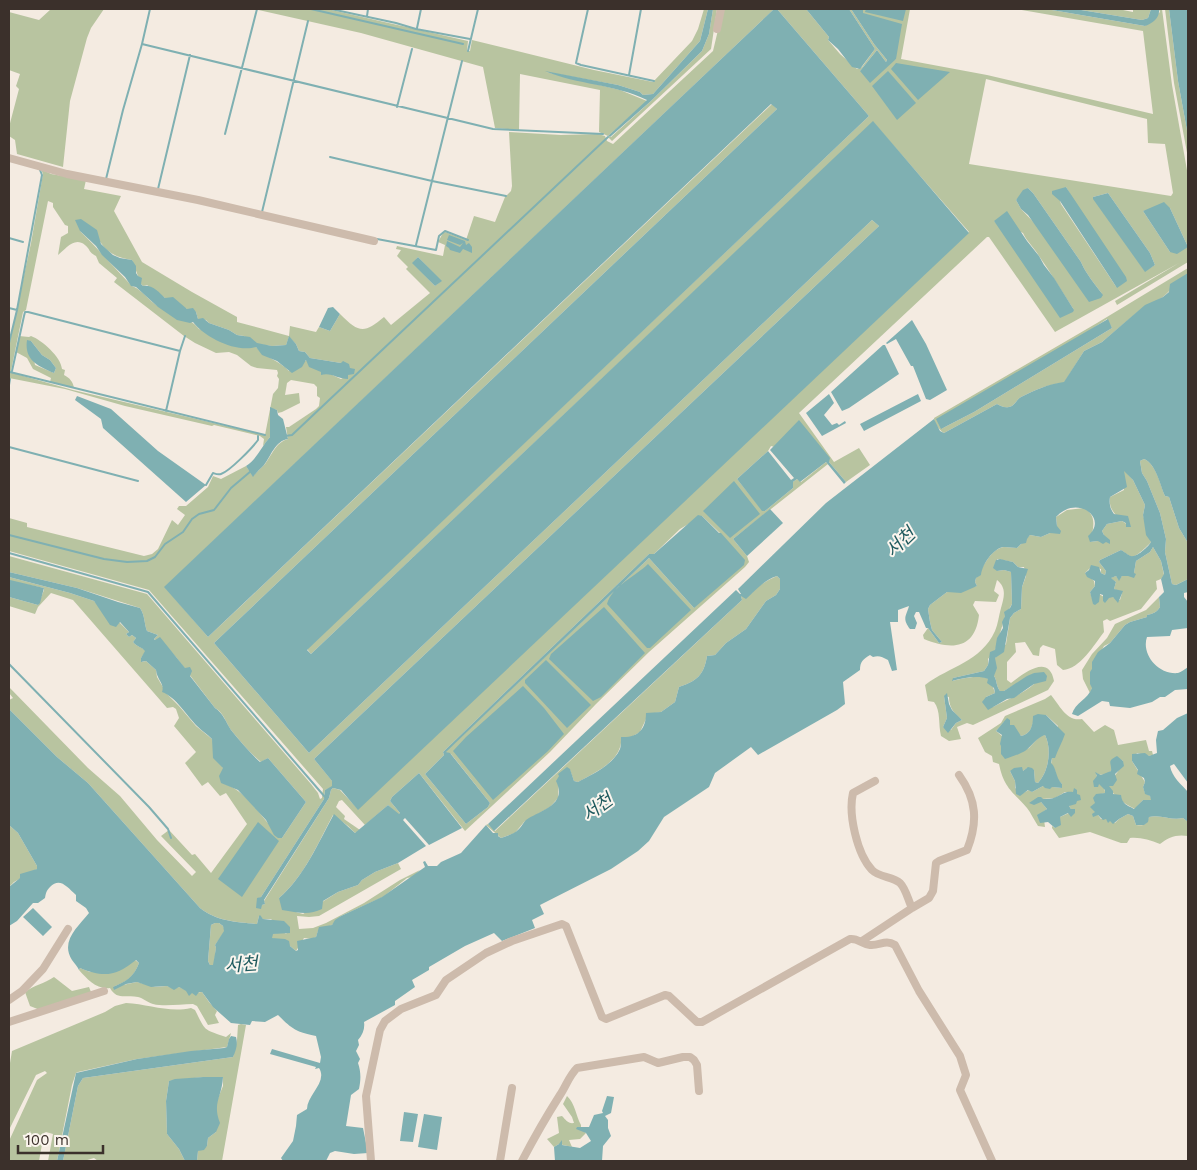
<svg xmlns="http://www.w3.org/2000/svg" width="1197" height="1170" font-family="'Work Sans','Noto Sans KR',sans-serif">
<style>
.green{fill:#b8c4a0;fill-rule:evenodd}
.water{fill:#7fb0b2;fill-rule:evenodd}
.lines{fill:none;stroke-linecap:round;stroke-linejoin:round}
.stream{stroke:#7fb0b2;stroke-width:2}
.minor{stroke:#cdbbac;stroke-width:8}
.labels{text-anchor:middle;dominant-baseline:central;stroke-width:4;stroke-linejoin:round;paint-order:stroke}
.water-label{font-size:18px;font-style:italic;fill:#1f5a5e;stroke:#fbf5ee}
</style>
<rect width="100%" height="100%" fill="#f4ebe1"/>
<!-- green -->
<path class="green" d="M51,9H104L91,28L87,38L70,101L63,167L17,154L15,140L9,136V127L19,89L16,86L20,74L9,70V12L39,20Z
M254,9H327L468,41L467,51H470L472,40L594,70L653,82L692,41L698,29L704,9H708L700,41L653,94L643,95L640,92L618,85L546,72L620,90L647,101L608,136L599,132L600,90L520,74L519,130L495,128L483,67L361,33Z
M713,9H717L711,49L612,141L608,137H611L651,101L702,51L709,34Z
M723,9H774L165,587L208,637L772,104L777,109L214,643L309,753L872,220L879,226L314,759L333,782L332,787L325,790L324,799L261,897L257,899L262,905L265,904L264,901L329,798L331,790L333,788L340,790L358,809L969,232L873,122L311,654L307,649L869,116L777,9H792L794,10L796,9H806L829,37L828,40L840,54L857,69L862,67L875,49L849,9H851L874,44L887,60L886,62L877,50L860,71L896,59L862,13L863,9H910L901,59L987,75L1153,114L1143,31L1016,9H1046L1145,26L1160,12L1159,9H1162L1172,85L1188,176V262L1117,305L1115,301L1179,263L1055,332L989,237H987L799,413L834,462L859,448L870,465L846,482L829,462L771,446L768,451L737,479L762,510L765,511L793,488V482L797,479L801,482L826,462L828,464L733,539L747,556L749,562L745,567L649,652L596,704L550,752L465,831L419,773L392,797L390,801L400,813L399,815L388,805L365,825L342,800L339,801L336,807L345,816L344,819L360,830L355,833L348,826L333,815C318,843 304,877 279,898L296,912L303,914L338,892L358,885L362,880L375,872L398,863L401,869L319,916L309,917L297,916L299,929L313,928L326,923L364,903L400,880L420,870L413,877L407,878L383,897L341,916L332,925L318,931L316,937L312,939L304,938L296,951L290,946L272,938V934L282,932L287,934L271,919H263L259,916L257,924C237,922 216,921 200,908L88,783L57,757L9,709V700L13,698L9,693V687L88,768L120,796L157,840L192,876L196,872L161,836L169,830L192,855L195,854L211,873L247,824L226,793L220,796L208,782L202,786L185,763L196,752L174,726L179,718L176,709L173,707L167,708L73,600L51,593L38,607L35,614L9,606V597L38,605L44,590V588L9,581V577L70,593L94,601L116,626L119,622L129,632L126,634L129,637L132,635L136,638L133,642C137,647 142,647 146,651L141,658L142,662L146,661L156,670L157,677L167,694L179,706L196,726L212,739L223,768L225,784C249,792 264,823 282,838L306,802L268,758L261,762C250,753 240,741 231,730C226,723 224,713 215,708L176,657L167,647L154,639L158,635L147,631C144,623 145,615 140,608L77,588L9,572V556L147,594L311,784L318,793L320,799L322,798L323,789L149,590L9,551V518L27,523V527L144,556L152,554L158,549L172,520L178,525L185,515L177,509L179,506H186L208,487L213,476L221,479L246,466L253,476C257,472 261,468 265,464C272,455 276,442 288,439L286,427H289L316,409L319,406L320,398L317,396V387L314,384L291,380L287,383L285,395L299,393L300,403L282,412L278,413L277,410L270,408V437L263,446L264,439L260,436L214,425L212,426L125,406L65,389L9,378V346L31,243L43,174L41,169L51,174L86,180L84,189L121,196L114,211L142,262L192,292L237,317V322L289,336L290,326L316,332L319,327L330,331L340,314C359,333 364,334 384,317L391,325L430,293L406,269L408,267L397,256L401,250L396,249L397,246L443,256L445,245L438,242L443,233L445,232L466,240L474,216L495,222L505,197L511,191L512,186L509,132L561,135L598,134L605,136L607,141L613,144L713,51ZM986,79L1147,119L1148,143L1165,144L1173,193L1171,196L969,164ZM1066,187L1069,192L1117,288L1061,204L1060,201ZM1028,188L1033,193L1081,262C1086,274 1095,284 1103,295L1021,209L1016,200ZM1108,193L1150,253L1155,265L1145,271L1094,199L1093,197ZM48,201L53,203V207L65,225L68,226V233L61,237L58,255C65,250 74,236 85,245C91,250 88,252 96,256L99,263L117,278L114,282L184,336L195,343L216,353L229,352L237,355L251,366L257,368L277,370L278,373L277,376L279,379L278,388L273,394L265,435L73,390L9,372L11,371L23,312L26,310ZM1170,208L1188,247L1170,252L1143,211ZM994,221L1023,233C1027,242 1034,247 1039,256C1051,273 1062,292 1074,310ZM80,231L98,238C105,252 117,258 132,260L141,284L143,286L147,285L165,298L187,309L196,312L198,319L206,320L209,323L229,330L237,335L244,336L257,344L272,346L286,345L289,337L296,344L299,351L305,352L310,358L341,363L350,368L348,375L341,379L328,373L307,360L289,371C279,360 265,358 256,347L199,329C188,315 170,315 156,305C150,301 145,294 139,290C136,287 132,287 130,284C113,266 97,248 80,231ZM418,257L441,281L435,286L413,263ZM702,516L722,535L694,608L649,558L445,752L451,754L490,803L488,807L466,824L425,774L444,755L443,752L649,554H654L680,529Z
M1075,9H1118L1133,12V9H1151L1148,18L1142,20Z
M1165,9H1169L1178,81L1188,136V158L1174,83Z
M1188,268V273L1163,297L1140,310L1102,342L1084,351L1064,383C1048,384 1035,390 1021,397C1016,400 1015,406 1009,407C1004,408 1001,406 997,404L944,433C939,430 934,423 934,418L1097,323ZM1107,319L1112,328L974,412L941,429Z
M19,336L29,337L31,336C42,340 61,357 62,369L65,370L64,375C70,378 73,382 74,388L50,382L51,378L33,369L27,358L16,352ZM31,341L42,355L50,360L56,368L54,373L35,365Z
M1144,459C1156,464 1160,484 1165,496L1169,497L1179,528L1188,543V579L1176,585L1172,584L1165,552L1166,539L1160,513L1147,481L1142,473L1140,461Z
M1124,470L1133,480L1145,505L1143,515L1151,542C1149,545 1136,557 1132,557C1129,556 1124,552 1121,550L1100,560L1099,562L1106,571L1105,575L1101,573V569L1091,567L1085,573L1094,581L1095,586L1090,592L1092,598L1099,602V594L1104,597H1113L1120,600L1122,593L1114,589L1116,582L1110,578L1116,576L1119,580L1122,576L1134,573L1136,561L1150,552L1153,547L1161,561L1164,575L1161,579L1156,581L1157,589L1141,609L1110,621L1107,619L1103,621L1104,632C1094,645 1080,669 1063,670L1057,665L1055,649L1043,645L1040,648L1039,656L1033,655L1025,642L1015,643L1016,652L1007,662V680L1011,683C1024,673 1049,653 1054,681L1048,690L973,725L967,723L957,727L961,739L949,741L941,736C938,724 941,711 934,702L928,701L925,685C950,666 981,662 995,631C998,624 999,615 1001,608C1004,597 1007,588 997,580L994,591L999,595L996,602L975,601L973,605L979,615C975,650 951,650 924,639L923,635L928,628L939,643L942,642L932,630L930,622L928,609L930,605L947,592L956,591L977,586L975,582L976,578C983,568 990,549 1004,547C1008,547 1013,548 1017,548L1030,535L1041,537L1050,533H1056L1057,526L1056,517L1067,510L1084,508C1098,516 1093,529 1090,542L1098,541L1104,535L1102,531L1107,524L1122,521L1131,527C1120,518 1108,513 1110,497L1124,490ZM997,559L1013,562L1018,567H1024L1026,576L1022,587L1021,609L1014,613L1010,618L1006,644L995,658L994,676C997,680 996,686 1000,691H1004L1035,673L1034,684C1022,695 1007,699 993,707L986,697L995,693C994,689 991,682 988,679C983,674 959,679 953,681V678L984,671L988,665V659L995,651L1005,616L1012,604L1011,572L1004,570L997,571ZM944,696L949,697C949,708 954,713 962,720L956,723L951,730L943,727L947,718Z
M777,576L780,579V589L776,595L766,601L746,629L726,643L715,655L707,656C704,675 697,681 679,687L675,702L661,712L655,713L646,719L640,732L621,743C618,763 594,773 578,782L574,781L570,770L559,776L558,798L550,807L524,822L515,833L501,838L486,825L488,824L495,831L742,600L741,596L752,593C755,587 770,579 777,576Z
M1159,597L1160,607C1157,612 1153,614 1147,615V617L1130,622L1125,625L1110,643L1104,646L1092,669V688L1090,693L1083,679L1082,670L1092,654L1107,638L1115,624L1146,610Z
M1051,695C1060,706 1067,722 1082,719L1094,732L1105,725L1114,730L1118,745L1146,740L1149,751H1152L1153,755L1149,756L1137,753L1132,761L1145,782L1143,787L1145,793L1150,796L1152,800H1143L1135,809C1123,803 1115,797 1108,786C1113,777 1120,771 1123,761L1120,759L1112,767L1111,771C1106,775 1102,776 1096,773L1099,783C1103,786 1105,788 1105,793L1101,794L1095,803L1098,815L1101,819H1106L1115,823L1119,819L1128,814L1133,816L1136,825C1144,826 1146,825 1149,817C1161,814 1171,821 1183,818L1188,822V836C1177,834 1168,837 1160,844C1150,840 1140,837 1130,838L1127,843H1121L1090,832L1059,838L1052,828V826L1055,828L1060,817L1069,813L1071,809L1069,806L1076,794L1065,792L1055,798L1042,799L1041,802L1047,809L1043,812L1045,827L1038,826C1034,820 1031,813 1027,808C1012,791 1004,788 999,764L993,762L992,756L985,752L978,738L1001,723L1005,716L1045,699ZM1046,715L1058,726L1051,764L1055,770L1056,778L1062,784V788L1043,786L1032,792L1029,790L1023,793L1015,788V781L1010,771H1023L1027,768L1034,770L1035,782L1038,783C1049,771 1052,749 1045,735L1040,736L1029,748L1005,758L1002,754V736L996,731L1004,722L1010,725L1021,736C1031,734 1033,725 1034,716Z
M9,825L18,833L37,866V869L14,882L9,887V865L10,862L9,859Z
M215,923H219L223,926L225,931L215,945L216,948L214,965H210L208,961L211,925Z
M135,960L139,963C134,977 126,982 113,987L137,982L155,987L167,986L174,989L179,987L192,993L202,992L209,1002L217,1011L215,1015L219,1023L208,1025L197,1006L193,1004C180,1004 165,1007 153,1004C147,1002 143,998 138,997C127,994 117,1001 110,988C97,990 87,979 79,970L80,968L90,972Z
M54,977L72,991L89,987L91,992L40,1010L30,1006L25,992C34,985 44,984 54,977Z
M126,1003C148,1004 169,1013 191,1008L195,1010C206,1032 203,1029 226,1037L231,1033L227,1047L137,1059L78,1072L76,1073L72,1085L57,1161H48L53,1134L46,1132L44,1133L39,1161H9V1141L37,1080L47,1073L45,1071L36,1075L9,1130V1069L12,1051L105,1012L115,1006Z
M241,1024L246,1025L222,1161H197L198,1151L207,1146L208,1138L216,1132V1103L223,1086V1077H203L169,1081L166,1101L167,1134L179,1149L185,1161H98L94,1158L84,1161H63L78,1086L83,1078L233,1057L237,1040L238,1025Z
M567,1096C575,1103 576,1116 581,1125V1127H577L586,1133L580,1139L569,1140L572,1147L559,1144L554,1147L547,1139L559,1133L557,1117L562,1116C566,1120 568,1124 574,1123L572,1117L563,1104Z"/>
<!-- water -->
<path class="water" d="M708,9H713L709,34L702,51L651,101L610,137L608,136L647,100C615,84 577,85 545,71L618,85L640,92L643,95L653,94L700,41Z
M774,9H777L869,116L307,650L311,654L873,121L969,233L358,810L341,790L333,788L331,790L329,798L264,900L265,904L262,905L261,909L256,908L257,898L261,897L324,799L325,790L332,786V781L314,759L879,226L872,220L309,753L214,643L777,109L771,104L208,637L164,587Z
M806,9H849L875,49L860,69L852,67L838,49L828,40L829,37Z
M851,9H863V13L902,24L896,59L870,83L860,71L877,50L886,62L887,60L874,44Z
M866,9H906L903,21L865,12Z
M1046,9H1075L1142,20L1148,18L1151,9H1159C1160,18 1153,23 1145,26Z
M1169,9H1188V136L1178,81Z
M896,63L950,72L918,100L891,69Z
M888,71L916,103L897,120L872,86Z
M1066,187L1126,277L1127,281L1117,288L1060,201L1052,194V191Z
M1028,188L1033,193L1081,262C1086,274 1095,284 1103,295L1101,298L1089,302L1028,215L1021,209L1016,200L1023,190Z
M1108,193L1150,253L1155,265L1145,272L1093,199V197Z
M1164,202L1170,208L1188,247L1177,254L1170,252L1143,211Z
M1007,211L1027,241L1039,256L1044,265L1054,278L1074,310L1073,312L1060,318L994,221Z
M81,219L97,230L101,244L113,255L120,258L132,260L136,266V273L138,276L142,278L141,284L143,286C152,284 159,292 165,298L173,297L187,309L193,308L196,312L198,319L203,318L209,323L229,330L237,335L250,337L257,343L272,346L286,345L289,336L296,344L299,351L305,352L310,358L341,363L343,361L349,364L350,368L355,369L354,374L348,375V379C338,379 331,372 321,375V372L309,367L306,360L302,367L292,373L277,361L262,355L256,347C237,353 205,338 193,322L190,323L177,320L158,307L136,287L131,286L125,277L102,255L96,246L80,231L75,220Z
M449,235L465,241L466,245L469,243L472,247V253L463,249L460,253L450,250L449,248L446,246L447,241L460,247L463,243L460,245L447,240Z
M418,257L442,281L435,286L412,263Z
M1188,273V543L1179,528L1169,497L1165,496C1160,485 1156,464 1144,459L1140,461L1142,473L1147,481L1160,513L1166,539L1165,552L1172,584L1176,585L1188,579V592L1184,593V597L1188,602V628L1172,630L1170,636L1147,637C1141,654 1158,675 1178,673C1181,672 1185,669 1188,667V689L1175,690L1165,697H1160L1152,702L1130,708L1110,706L1109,702L1102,701L1078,716L1072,714C1075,703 1088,699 1092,688L1090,684V672L1092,669V662L1098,652L1110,643L1125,625L1130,622L1147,617V615C1153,614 1157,612 1160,607L1159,597L1164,592L1161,579L1164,574L1161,561L1153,547L1150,552L1136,561L1134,573L1136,574L1134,578L1128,576H1122L1119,581L1116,576L1111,578L1116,582L1114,589L1123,591L1118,603L1113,597L1109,598L1105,603L1103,601V595L1100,594L1099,602L1095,605L1093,604L1090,592L1095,586V581L1087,577L1085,573L1089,570L1091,565L1099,567L1101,573L1105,575L1106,571L1099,562L1100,560L1121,550C1125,552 1130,557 1133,556C1138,556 1149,546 1151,542L1146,535L1143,515L1145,505L1133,480L1124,471L1127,487L1110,497C1109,503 1110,509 1114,514L1128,516L1131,527H1126V523L1122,521L1107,524L1102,531L1104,535L1110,540V544L1106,542L1103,544L1098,541L1090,542L1088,536C1109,518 1077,494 1056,517L1057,526L1061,531L1060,534L1050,533L1041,537L1030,535L1027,539L1026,543L1021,544L1017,548C1013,548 1008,547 1004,547C993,548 982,565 981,575L976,578L975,582L977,586L961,593L947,592L930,605L928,609L930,622L932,630L942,642L939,643L928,628H926L919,612H916L914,616L917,623L915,629H910C902,618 906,617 909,606L898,610V622H890L897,670L892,671L888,660C882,657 879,655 873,657L870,655C863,659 860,662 860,670L843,682L845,704L837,710L758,755L751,747L715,773L709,787L664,817L649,841L638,851L611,869L540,905L544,914L532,920L535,928L502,941L494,933L465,946L429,967V970L412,980L415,987L395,1001V1005L364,1022C365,1028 363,1035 358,1040L359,1045L356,1051L360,1059L358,1063C361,1072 361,1079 359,1089L351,1095L346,1126L363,1128L368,1153L354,1154L335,1151L330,1153L326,1161H283L281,1158L293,1141L296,1126L297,1115L307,1109C307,1095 328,1082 319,1068L315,1069L316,1067L270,1054L272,1049L320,1063L321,1057L316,1036C296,1032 292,1029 278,1015L265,1022L252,1021L250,1025L231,1023L213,1007L202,992H199L196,996L192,993L189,996L186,991L179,987L174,990L167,986L151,987L137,982L126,984L114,990L113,987C125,982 134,977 139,963L136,960C116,976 104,978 80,968L79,970C77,966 75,964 72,960C60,941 78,927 89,913L86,908L76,901V895C67,887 60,877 50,887C46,891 46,893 45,898L38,903H33L17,921L9,926V887L20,878V874L37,869V866L18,833L9,825V709L57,757L88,783L200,908C216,921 236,922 257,924L259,916L260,915L263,919L284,921L290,927V933L273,934L272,938L285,939L289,941L290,946L296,951L298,950L297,941L316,937L319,927L332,925L335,920L341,916L382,897L425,867L423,862L425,861L428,866H437L441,862L461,853L486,825L493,833H498V836L501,838C507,836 514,834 519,829C522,826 523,823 526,820C540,810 568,805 556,781L559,776L558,774L567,767L570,769L574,781L578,782C591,775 613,765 620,749C621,746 621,741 621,737C637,738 646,730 646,713L661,712L675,702L679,687C697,681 704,675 707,656L715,655L726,643L746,629L766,601L776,595L780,589V579L777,576C764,580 756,590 746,599L741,596L742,600L494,831L488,824L736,590L740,594H741L738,589L826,503L934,419L940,431L944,433L997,404C1001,406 1004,408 1009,407C1015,406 1016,400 1021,397C1035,390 1048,384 1064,382L1084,351L1102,342L1145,305L1163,297L1169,292L1170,284ZM215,923H219L223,926L224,931L215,945L216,948L213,965H210L208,961L211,925Z
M333,307L340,314L330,331L319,327L328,308Z
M1108,319L1112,328L974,412L941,429L936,419Z
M912,320L926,344L947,390L930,400L926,399L913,366H911L896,339L887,344L886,343Z
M27,340L31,341L42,355L50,360L56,368L54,373C38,366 24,360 27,340Z
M883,345H885L899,374L849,408L842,411L831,392Z
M829,394L834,403L824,415L832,425L837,423L839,425L845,421L846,423L822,436L806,413Z
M918,394L921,401L864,431L860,424Z
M77,396L111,409L158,451L206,485L186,502L103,428L101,419L75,400Z
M270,407L277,410L278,415L283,419L288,439C275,441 271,456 264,465C260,469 256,473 253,477L246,466C257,459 261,447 270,437Z
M799,420L830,458L829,462L846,482L844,484L826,462L800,482L797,479L793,482V488L765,511H762L737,479L768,451L791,480L794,478L770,450Z
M734,481L760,514L730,538L703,511Z
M770,509L783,523L747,556L733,539Z
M698,515L702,516L719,533H721L745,560L744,565L694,608L649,558L446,752L450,753L490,803L488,807L466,824L425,774L444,755L443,752L649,554H654Z
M1000,559L1013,562L1018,567L1028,569L1022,587L1021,609L1014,613L1010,618L1004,652L995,658L997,668L994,676C997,680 996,686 1000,691H1004L1027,676L1034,673L1044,672L1047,676L1046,681L1034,684L1014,698L1007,699L988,710L982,702L986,697L995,693L994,688L987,683L988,679C978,675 963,678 952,681L953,678L984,671L988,665L990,652L995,650L997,638L1003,628L1002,622L1005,616L1004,612L1010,608L1012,604L1011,572L1004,570L997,571L993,568L996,560Z
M648,564L691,610L650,648H647L607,604C612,586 636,576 648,564Z
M9,572L77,588L118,602L140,608C145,615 144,623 147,631L158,635L154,639L155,640L160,637L185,668L190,667L192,671L190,676L215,708C223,713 226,722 231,730C240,741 250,753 260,762L268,758L306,802L282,838H278L274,835L266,820L238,790L221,783L219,776L223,768L213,758L212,739C207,734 202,731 197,726C187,716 176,697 162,692C165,684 157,680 156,670L146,661L141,662V658L145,651C142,647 137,647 133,642L136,638L132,635L129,637L126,634L129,632L120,622L116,627L110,625L94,601L70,593L9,577Z
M10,580L44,588L40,603L38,605L9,597Z
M604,607L645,653L601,697L593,701L549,659L551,654Z
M546,660L591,705L567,728L525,683V680Z
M523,686L544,708L564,734L548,751L493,800L453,751L466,737Z
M947,693L949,704L952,710L962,720L956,723L948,733L943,727L947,718L944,696Z
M1188,713V783L1174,764L1170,766C1172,777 1181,784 1188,792V822L1183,818C1171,821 1161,814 1149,817L1148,822L1144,825H1136L1133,816L1128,814L1119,819L1113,824L1110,821L1108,823L1106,819L1103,820L1098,815L1093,817L1092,814L1095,812L1090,807L1095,803L1093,798L1096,794L1105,793V790L1099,784L1098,787H1094L1093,781L1097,776L1095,772L1101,775L1111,771C1112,762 1106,762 1117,756L1123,761L1124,766L1115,774L1117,780L1113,786H1109L1113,791V794L1121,795C1122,804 1127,805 1134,809L1143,800H1151L1150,796L1145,794L1143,787L1145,782L1144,778L1137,774L1138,770L1132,761V754L1145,753L1149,756L1157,753L1156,740L1158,731L1163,730L1177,718Z
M1038,714L1046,715L1065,734C1062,743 1058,749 1055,758H1052L1051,763C1057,768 1055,777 1062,784V788L1052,787L1050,789L1045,788L1043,786L1032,792L1028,790L1020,796L1016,794L1015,781L1010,771L1014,768L1022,767L1023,771L1028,767L1032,768L1034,770L1035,782L1038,783C1049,771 1052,749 1045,735C1036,738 1032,746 1025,751C1020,754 1011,757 1005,759L1001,754V746L1000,744L1002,735L996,731L1007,718L1010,720V725H1014L1021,736C1031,734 1033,725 1033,716Z
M419,773L462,828L429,845L405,818L403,820L426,846L398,863L375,872L362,880L358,885L338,892L323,901L322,909C308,916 297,912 282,910L279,898C304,877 318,843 334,814L355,833L388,805L399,814L400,813L390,801L392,797Z
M1074,788L1077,790V794L1080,795L1081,800L1077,801L1076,804L1069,806L1071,809H1075V813L1071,817L1068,813L1060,817L1061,825L1055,828L1048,822L1040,823L1037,815L1047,809L1041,802L1034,805L1029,803L1038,797H1041L1043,799C1047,799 1052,799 1056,797C1063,794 1065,791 1073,792Z
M258,822L279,841L242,897L218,879Z
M33,908L52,927L43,936L23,917Z
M231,1036L236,1037C238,1044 236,1051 233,1057L83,1078L78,1086L63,1161H57L76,1073L137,1059L191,1051L224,1048L227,1047L229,1039Z
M203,1077H223C222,1097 212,1103 220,1123L216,1132L208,1138L207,1146L204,1150L198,1151L197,1161H185L179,1149L167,1134L166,1101L169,1081L175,1079Z
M607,1096L614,1097L611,1113L605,1116L608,1120V1128L611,1136L603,1146L602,1161H555L554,1147L559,1144L562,1140V1145L580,1148L591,1141L586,1133L576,1129L577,1127H589L594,1115L603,1113L602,1111Z
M404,1112L418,1114L413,1142L400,1141Z
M424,1114L442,1117L437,1150L418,1147Z"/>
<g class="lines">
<!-- stream -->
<path class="stream" d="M311,9L463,44
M331,9L396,23L416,29L470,39
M588,9L576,63L581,65L654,81
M367,16L368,9
M417,28L421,9
M142,44L150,9
M468,51L478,9
M629,75L641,9
M397,107L412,49
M225,134L257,9
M330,157L432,181L506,196
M106,179L123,110L142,44L493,129L603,134
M158,189L190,55
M262,212L308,21
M9,238L23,242
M377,239L436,250L439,236L445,231L468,240
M416,245L462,61
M9,308L17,310
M9,343L17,310L42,175L40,170
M12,371L24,316L25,312H28L180,351
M10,372L265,435
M9,385L10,379
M166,411L180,351L185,336
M285,436L292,435L608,137
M9,447L138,481
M206,485L213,473C216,474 218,475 221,474C230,471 252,448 258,440V436
M9,535L104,559L127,562L147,561L155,557L165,544L183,532L192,519L199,514L214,510L231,488L251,471
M9,553L148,592L325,797
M9,664L149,807L168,829L171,838"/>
<!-- minor -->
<path class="minor" d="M717,29L721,9
M9,158L67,174L198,200L374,241
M875,781L853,793C848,814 857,854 872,870C880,878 893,876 900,883C906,889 908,900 912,908
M862,941L912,908L929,898L933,891L936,863L939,861L967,850C978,822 977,800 959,775
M9,1000L22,991L43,969L68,929
M9,1022L104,991
M371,1161L366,1096L380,1030L385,1021L401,1009L436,995L446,980L486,953L512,941L562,924L566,926L602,1017L606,1019L665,995L669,996L697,1022H702L850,939C858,938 862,944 870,945C880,946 885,939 895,945L919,991L960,1056L966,1075L960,1090L992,1161
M500,1161L512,1088
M522,1161C534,1138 546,1117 560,1095C566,1086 569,1076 577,1068L644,1057L658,1063L683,1057H690L694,1060L697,1065L699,1091"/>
</g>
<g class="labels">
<!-- water labels -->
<g class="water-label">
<text transform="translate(900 542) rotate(-44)">서천</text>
<text transform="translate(597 807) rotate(-36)">서천</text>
<text transform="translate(241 964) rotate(-4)">서천</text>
</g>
</g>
<!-- border -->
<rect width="1197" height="1170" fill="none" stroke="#3b302b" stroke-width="20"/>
<!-- scale -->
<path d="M18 1145v8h85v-8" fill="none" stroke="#3b302b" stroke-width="2.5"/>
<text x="25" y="1145" font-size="15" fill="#3b302b" stroke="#fbf5ee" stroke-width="4" paint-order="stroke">100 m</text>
</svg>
